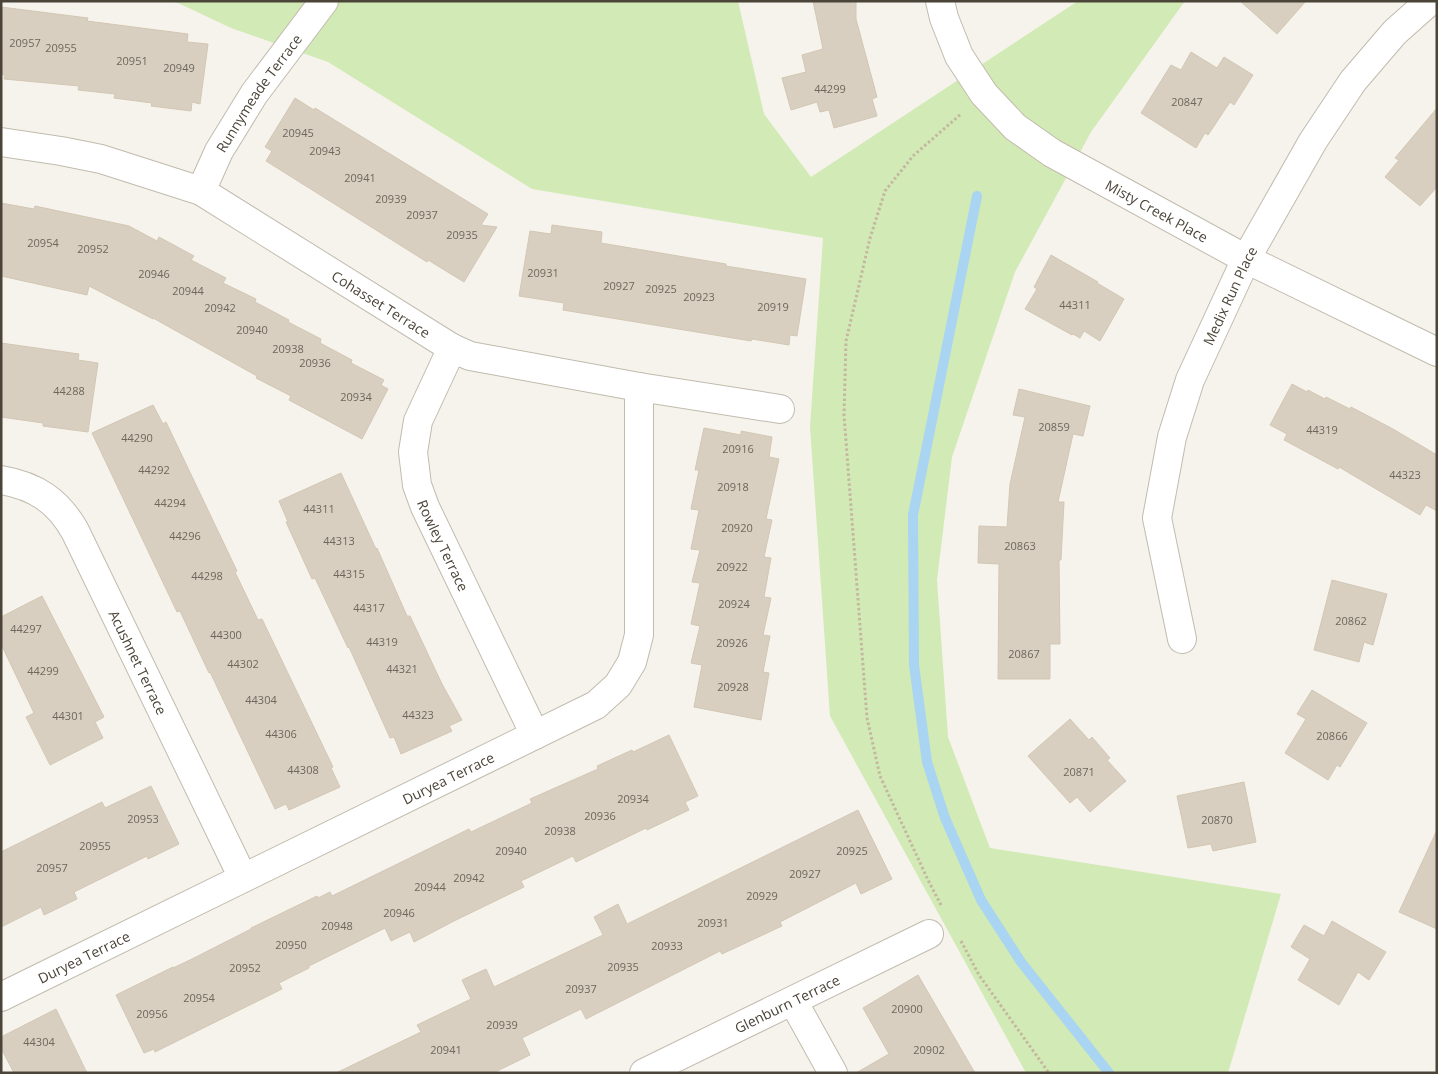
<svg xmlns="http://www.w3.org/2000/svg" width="1438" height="1074" font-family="'Open Sans',sans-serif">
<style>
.green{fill:#d2eab5}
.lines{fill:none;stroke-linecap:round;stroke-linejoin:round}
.stream{stroke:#a9d4f2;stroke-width:10}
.building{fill:#d8cfc1;stroke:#d3c7b4}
.minor-casing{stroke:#c2bbae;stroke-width:30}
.path{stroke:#c4b79f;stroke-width:3;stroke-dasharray:2.5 2.5;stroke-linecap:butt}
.minor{stroke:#fff;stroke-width:28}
.labels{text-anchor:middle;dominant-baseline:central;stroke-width:5;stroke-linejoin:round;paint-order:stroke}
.number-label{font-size:11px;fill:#6e675b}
.street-label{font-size:14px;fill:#4b4439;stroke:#fff}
</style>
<rect width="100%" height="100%" fill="#f6f3ec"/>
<!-- green -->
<path class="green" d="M167,1H738L764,114L811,177L1078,1H1185L1091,132L1015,272L952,457L937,580L948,737L990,848L1281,894L1228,1073H1026L830,716L810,427L823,238L532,189L328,62L231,28L178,3Z"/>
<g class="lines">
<!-- stream -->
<path class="stream" d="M977,196L913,515L914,665L927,762L945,818L981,900L1021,962L1109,1073"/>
</g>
<!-- building -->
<path class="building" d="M813,1H856V19L877,97L872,99L877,116L834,128L829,110L820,112L817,102L791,110L782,78L806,72L802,55L823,49Z
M1240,1H1306L1277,34Z
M1,7L88,18L87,21L188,34L187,42L208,44L200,104L192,102L191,111L151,106L152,103L114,98L115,94L78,90L79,86L4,79L5,75L1,74Z
M1191,52L1217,68L1224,57L1253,75L1234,105L1230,102L1208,135L1205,133L1196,148L1141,113L1171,65L1181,70Z
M295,98L314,110L315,108L488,214L481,225L497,227L464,282L428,260L427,262L266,161L272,151L265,147Z
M1437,108V187L1420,206L1385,177L1399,160L1395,158Z
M1,203L34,209L35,206L129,226L157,241L159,237L194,256L191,260L226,278L223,283L256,299L255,302L289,320L288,322L321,339L320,343L352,360L351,363L384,380L381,385L388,389L362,439L289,400L291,396L256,378L257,376L153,318V319L89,286L87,295L1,276Z
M552,225L602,232L601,243L726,264V266L806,279L797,336L790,335L789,345L752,339L751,341L563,310L564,303L519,296L530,231L551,234Z
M1051,255L1098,282L1097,283L1124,299L1100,341L1084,331L1080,338L1073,334L1072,335L1025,309L1037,289L1034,287Z
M1,343L79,354L78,360L98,363L88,432L43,426V423L1,417Z
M1292,384L1307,392L1308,390L1325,399L1326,397L1350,409L1351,407L1393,429L1437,455V511L1426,505L1420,515L1339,467L1338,469L1284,440L1287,434L1270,425Z
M1019,389L1090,406L1083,436L1073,434L1058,502H1064L1061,560H1059L1060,644H1050V679H998L999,564L978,563L979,526L1007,527L1010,484L1025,417L1013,415Z
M153,405L163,424L166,422L237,571L235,572L258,620L262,619L333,767L331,768L340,787L289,810L286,804L275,809L210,672L209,673L180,611L177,612L92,433Z
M704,428L741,435V431L772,437L769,457L779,459L766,519L772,520L764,557L771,558L764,597L771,598L763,635L770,636L763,672L769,673L761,720L694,707L702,665L691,663L700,626L691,624L700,583L692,582L700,550L691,549L699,510L691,509L699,470H695Z
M341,473L376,549L377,548L407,616H410L442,684L462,720L449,726L452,731L401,754L394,737L390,738L349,647L348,648L315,578L312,579L286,522H288L279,501Z
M1332,580L1387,594L1373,645L1364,642L1359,662L1314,650Z
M42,596L104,717L95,722L103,738L50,765L26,717L34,713L1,644V617Z
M1312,690L1367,723L1340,767L1337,765L1328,780L1285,753L1306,719L1297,714Z
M1070,719L1089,740L1092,737L1110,758L1107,760L1126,781L1090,812L1077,797L1070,803L1028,756Z
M669,735L698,796L685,802L689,810L647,830L646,828L576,862L573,856L521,881L524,887L454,921L414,942L410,932L391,941L385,928L309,966V968L279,983L282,989L155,1052L154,1049L144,1053L116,995L173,967V968L192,959L251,929V928L317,896L318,898L330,892L332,896L469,829L471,832L532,803L530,799L598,769L597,766L632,750L633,752Z
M1244,782L1256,842L1213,851L1211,844L1188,848L1177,796Z
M151,786L179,844L148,859L147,856L74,892L77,899L44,915L41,907L1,927V852L102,802L105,808Z
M858,810L892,879L861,894L856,883L780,922L782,926L722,954L720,951L586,1019L581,1009L522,1038L530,1055L493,1073H336L421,1032L417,1025L471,999L462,980L486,969L494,987L603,935L594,917L618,904L627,924Z
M1437,830V929L1399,912Z
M1332,921L1386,952L1369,980L1358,972L1339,1005L1298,980L1310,959L1291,947L1304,925L1324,936Z
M918,975L975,1073H856L889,1054L863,1008Z
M56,1009L87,1073H14L1,1048V1037Z"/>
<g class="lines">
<!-- minor casing -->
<g class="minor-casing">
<g id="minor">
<path id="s1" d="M940,1L944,18L959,56L984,94L1015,127L1052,153L1246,259L1437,352"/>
<path id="s2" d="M1,142L61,151L101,159L201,191L452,348L470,356L639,387L780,409"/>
<path id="s3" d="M201,191L219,151L254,94L324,1"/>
<path id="s4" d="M452,348L418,421L413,452L417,485L425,507L535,735"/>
<path id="s5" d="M1,480C36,486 58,501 75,531L243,878"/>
<path id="s6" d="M1182,639L1157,518L1172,437L1190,380L1246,259L1313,141L1353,81L1395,32L1430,1"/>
<path id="s7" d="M1,997L596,705L618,685L632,662L639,635V387"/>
<path d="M793,1001L833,1073"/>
<path id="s8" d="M644,1073L929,934"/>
</g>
</g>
<!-- path -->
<path class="path" d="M941,905L928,880L880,776L867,718L844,415L846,341L870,238L885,191L913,156L961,114
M961,941L979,975L1049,1073"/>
<!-- minor -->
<use href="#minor" class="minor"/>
</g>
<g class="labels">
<!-- number labels -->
<g class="number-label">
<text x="25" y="42">20957</text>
<text x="61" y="47">20955</text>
<text x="132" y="60">20951</text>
<text x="179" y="67">20949</text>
<text x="830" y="88">44299</text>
<text x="1187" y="101">20847</text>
<text x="298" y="132">20945</text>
<text x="325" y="150">20943</text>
<text x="360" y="177">20941</text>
<text x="391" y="198">20939</text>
<text x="422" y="214">20937</text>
<text x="462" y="234">20935</text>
<text x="43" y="242">20954</text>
<text x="93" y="248">20952</text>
<text x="543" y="272">20931</text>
<text x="154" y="273">20946</text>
<text x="619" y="285">20927</text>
<text x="661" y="288">20925</text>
<text x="188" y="290">20944</text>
<text x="699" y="296">20923</text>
<text x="1075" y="304">44311</text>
<text x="773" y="306">20919</text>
<text x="220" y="307">20942</text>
<text x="252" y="329">20940</text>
<text x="288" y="348">20938</text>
<text x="315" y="362">20936</text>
<text x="69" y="390">44288</text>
<text x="356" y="396">20934</text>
<text x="1054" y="426">20859</text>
<text x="1322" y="429">44319</text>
<text x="137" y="437">44290</text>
<text x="738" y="448">20916</text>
<text x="154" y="469">44292</text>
<text x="1405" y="474">44323</text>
<text x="733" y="486">20918</text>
<text x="170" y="502">44294</text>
<text x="319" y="508">44311</text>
<text x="737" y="527">20920</text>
<text x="185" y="535">44296</text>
<text x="339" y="540">44313</text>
<text x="1020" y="545">20863</text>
<text x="732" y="566">20922</text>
<text x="349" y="573">44315</text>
<text x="207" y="575">44298</text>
<text x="734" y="603">20924</text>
<text x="369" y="607">44317</text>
<text x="1351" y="620">20862</text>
<text x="26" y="628">44297</text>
<text x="226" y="634">44300</text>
<text x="382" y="641">44319</text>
<text x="732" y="642">20926</text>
<text x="1024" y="653">20867</text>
<text x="243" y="663">44302</text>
<text x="402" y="668">44321</text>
<text x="43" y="670">44299</text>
<text x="733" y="686">20928</text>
<text x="261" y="699">44304</text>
<text x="418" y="714">44323</text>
<text x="68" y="715">44301</text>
<text x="281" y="733">44306</text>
<text x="1332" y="735">20866</text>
<text x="303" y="769">44308</text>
<text x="1079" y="771">20871</text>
<text x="633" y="798">20934</text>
<text x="600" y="815">20936</text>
<text x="143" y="818">20953</text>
<text x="1217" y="819">20870</text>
<text x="560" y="830">20938</text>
<text x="95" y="845">20955</text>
<text x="511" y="850">20940</text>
<text x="852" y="850">20925</text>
<text x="52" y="867">20957</text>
<text x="805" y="873">20927</text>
<text x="469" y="877">20942</text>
<text x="430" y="886">20944</text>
<text x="762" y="895">20929</text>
<text x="399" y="912">20946</text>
<text x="713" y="922">20931</text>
<text x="337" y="925">20948</text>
<text x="291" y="944">20950</text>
<text x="667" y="945">20933</text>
<text x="623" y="966">20935</text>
<text x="245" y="967">20952</text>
<text x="581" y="988">20937</text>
<text x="199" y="997">20954</text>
<text x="907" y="1008">20900</text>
<text x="152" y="1013">20956</text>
<text x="502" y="1024">20939</text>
<text x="39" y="1041">44304</text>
<text x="446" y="1049">20941</text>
<text x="929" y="1049">20902</text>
</g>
<!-- street labels -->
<g class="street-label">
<text stroke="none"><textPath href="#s3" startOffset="114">Runnymeade Terrace</textPath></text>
<text stroke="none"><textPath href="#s1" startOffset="314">Misty Creek Place</textPath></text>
<text stroke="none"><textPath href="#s6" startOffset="359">Medix Run Place</textPath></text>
<text stroke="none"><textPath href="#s2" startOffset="419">Cohasset Terrace</textPath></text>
<text stroke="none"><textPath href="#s4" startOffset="211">Rowley Terrace</textPath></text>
<text stroke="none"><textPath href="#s5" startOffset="239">Acushnet Terrace</textPath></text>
<text stroke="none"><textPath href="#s7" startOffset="498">Duryea Terrace</textPath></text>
<text stroke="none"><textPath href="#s7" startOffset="92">Duryea Terrace</textPath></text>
<text stroke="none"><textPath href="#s8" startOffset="159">Glenburn Terrace</textPath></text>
</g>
</g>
<!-- border -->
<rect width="1438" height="1074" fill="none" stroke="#4b4439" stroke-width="5"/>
</svg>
